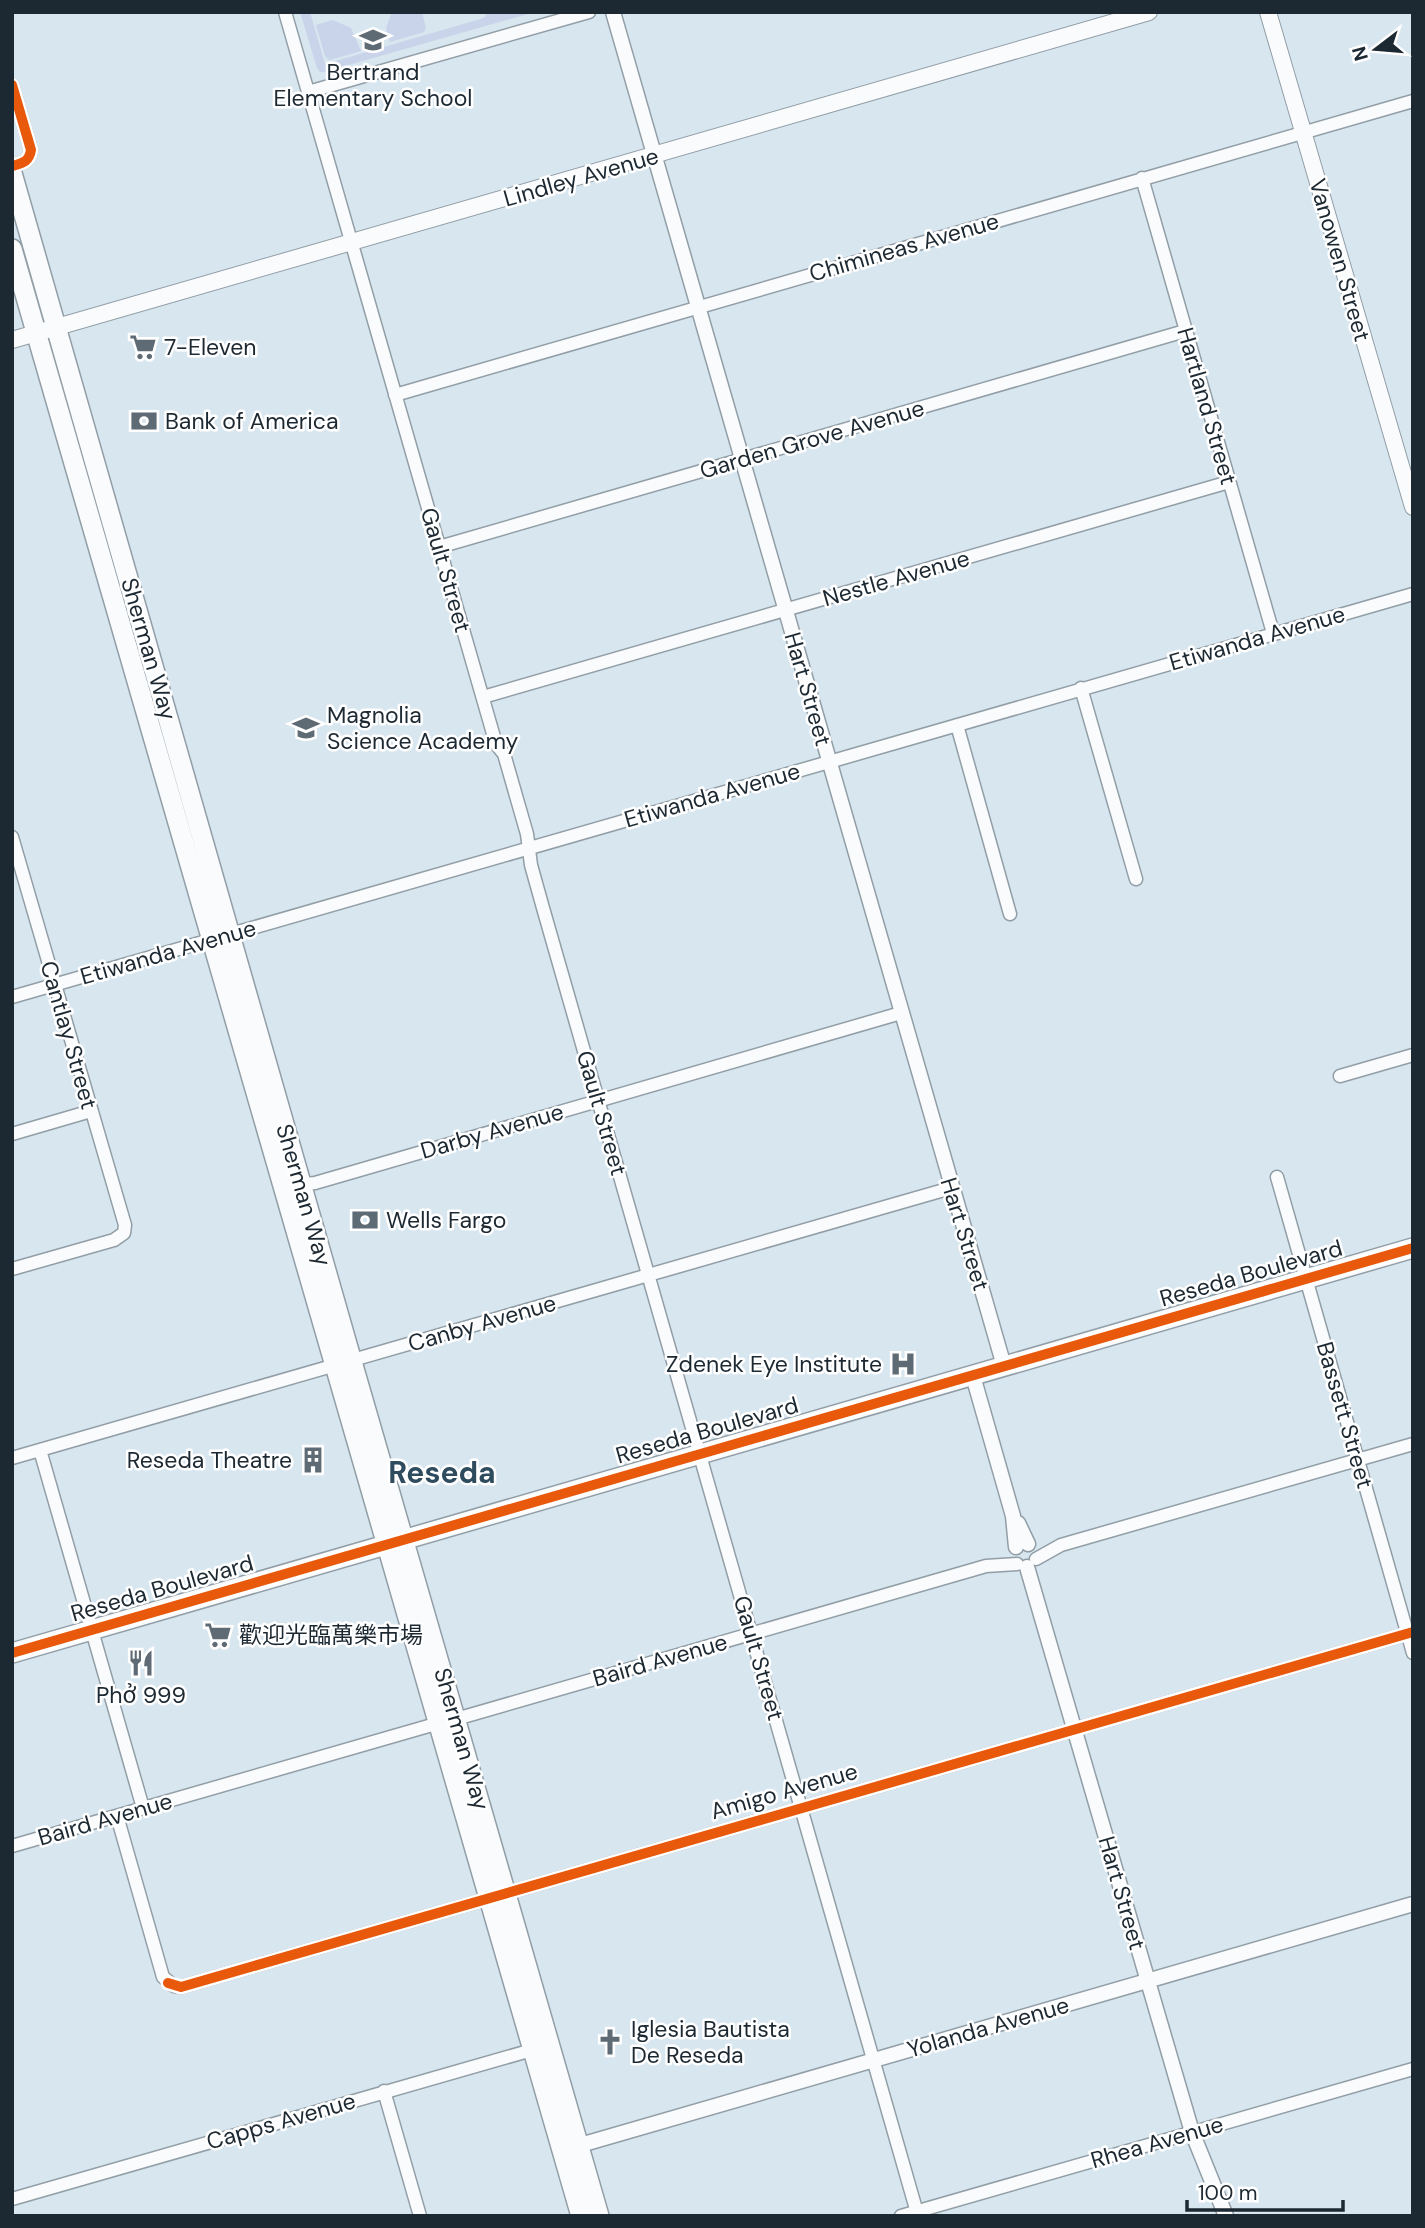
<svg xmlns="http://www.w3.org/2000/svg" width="1425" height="2228" font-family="'DM Sans','Noto Sans SC',sans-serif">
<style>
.green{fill:#c9d3ea}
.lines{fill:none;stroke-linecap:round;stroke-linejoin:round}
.minor-casing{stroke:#929ea6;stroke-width:15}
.tertiary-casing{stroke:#929ea6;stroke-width:17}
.secondary-casing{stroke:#929ea6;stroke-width:18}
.primary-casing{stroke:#929ea6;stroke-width:22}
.minor{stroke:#f9fbfd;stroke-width:12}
.tertiary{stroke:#f9fbfd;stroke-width:14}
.secondary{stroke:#f9fbfd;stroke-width:16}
.primary{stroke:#f9fbfd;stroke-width:19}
.cycleway-casing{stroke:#fff;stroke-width:15}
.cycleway{stroke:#e8590c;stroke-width:10}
.labels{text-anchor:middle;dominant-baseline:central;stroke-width:5;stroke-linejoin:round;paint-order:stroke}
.poi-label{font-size:23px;fill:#1d2932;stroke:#fff;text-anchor:start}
.street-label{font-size:23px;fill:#1d2932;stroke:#fff}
.district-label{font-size:30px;font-weight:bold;fill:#2f4c5f;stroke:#fff}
</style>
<rect width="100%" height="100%" fill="#d8e6f0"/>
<!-- green -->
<path class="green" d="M300,12H310L325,64L484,18L488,12H535L324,72H320L317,68Z
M392,12H422L426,28L424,32L390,42L386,28Z
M333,20L351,28L361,51L333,59L329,60L325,56L316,25Z"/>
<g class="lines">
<!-- minor casing -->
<g class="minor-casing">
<path id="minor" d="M285,12L496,744L504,754L527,834L531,865L543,908L918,2216
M12,85L31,150C29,162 23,163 12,166
M308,92L589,12
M1142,178L1273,633
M395,395L1413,101
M439,547L1185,331
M1081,688L1136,879
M483,697L1229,482
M957,725L1010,914
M12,837L125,1225L124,1233L114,1240L12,1269
M12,997L1413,594
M1340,1076L1413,1055
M12,1134L91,1111
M1277,1177L1413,1653
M296,1185L315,1183L901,1013
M40,1450L143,1808
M12,1458L951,1188
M1036,1559L1061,1545L1413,1444
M456,1719L986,1566L1017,1564
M117,1816L163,1977L174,1986L181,1987L1413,1632
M12,1846L439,1723
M384,2091L420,2216
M12,2199L539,2048
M901,2216L1413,2069"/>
</g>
<!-- tertiary casing -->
<g class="tertiary-casing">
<path id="tertiary" d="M613,12L1004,1366
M973,1376L1013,1516L1016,1547
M1018,1523L1028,1544
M1027,1567L1192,2132L1226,2216
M570,2148L1413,1904"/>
</g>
<!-- secondary casing -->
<g class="secondary-casing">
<path id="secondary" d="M1268,12L1413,507
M12,340L1149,12"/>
</g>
<!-- primary casing -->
<g class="primary-casing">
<path id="primary" d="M12,173L355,1372L599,2216
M12,249L581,2216
M12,1653L1413,1248"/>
</g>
<!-- minor -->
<use href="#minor" class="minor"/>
<!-- tertiary -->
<use href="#tertiary" class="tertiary"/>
<!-- secondary -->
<use href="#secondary" class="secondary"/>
<!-- primary -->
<use href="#primary" class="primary"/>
<!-- cycleway casing -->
<g class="cycleway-casing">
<path id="cycleway" d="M12,85L31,150C29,162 23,163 12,166
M12,1653L1413,1248
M168,1983L181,1987L1413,1632"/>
</g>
<!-- cycleway -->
<use href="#cycleway" class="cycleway"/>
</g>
<!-- icons -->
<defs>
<g id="school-bare" transform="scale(2.1)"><path d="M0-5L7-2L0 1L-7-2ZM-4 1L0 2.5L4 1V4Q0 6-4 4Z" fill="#5e6b74" stroke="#fff" stroke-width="2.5" paint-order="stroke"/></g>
<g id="supermarket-bare" transform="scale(2.1)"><path d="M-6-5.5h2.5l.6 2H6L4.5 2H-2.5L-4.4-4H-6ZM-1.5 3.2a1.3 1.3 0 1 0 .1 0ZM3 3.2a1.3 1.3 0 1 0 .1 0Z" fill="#5e6b74" stroke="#fff" stroke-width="2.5" paint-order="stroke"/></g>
<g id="bank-bare" transform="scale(2.1)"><path d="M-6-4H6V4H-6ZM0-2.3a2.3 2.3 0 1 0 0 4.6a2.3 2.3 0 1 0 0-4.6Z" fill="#5e6b74" stroke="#fff" stroke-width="2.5" paint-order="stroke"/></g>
<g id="hospital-bare" transform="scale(2.1)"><path d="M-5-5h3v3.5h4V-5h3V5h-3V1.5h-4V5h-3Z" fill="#5e6b74" stroke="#fff" stroke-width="2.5" paint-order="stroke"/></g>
<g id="building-bare" transform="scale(2.1)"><path d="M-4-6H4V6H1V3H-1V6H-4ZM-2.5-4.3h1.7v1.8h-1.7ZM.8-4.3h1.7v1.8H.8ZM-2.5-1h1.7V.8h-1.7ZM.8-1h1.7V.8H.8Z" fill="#5e6b74" stroke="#fff" stroke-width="2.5" paint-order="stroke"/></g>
<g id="restaurant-bare" transform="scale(2.1)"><path d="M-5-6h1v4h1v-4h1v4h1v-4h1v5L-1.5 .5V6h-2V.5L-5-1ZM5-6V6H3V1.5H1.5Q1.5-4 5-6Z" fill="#5e6b74" stroke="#fff" stroke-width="2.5" paint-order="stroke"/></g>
<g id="church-bare" transform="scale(2.1)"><path d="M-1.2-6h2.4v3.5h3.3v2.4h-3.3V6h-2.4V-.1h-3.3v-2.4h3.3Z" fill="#5e6b74" stroke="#fff" stroke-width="2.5" paint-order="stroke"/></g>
</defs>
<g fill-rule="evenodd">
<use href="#school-bare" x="373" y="40"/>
<use href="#supermarket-bare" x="143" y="347"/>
<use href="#bank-bare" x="144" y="421"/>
<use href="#school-bare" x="306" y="728"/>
<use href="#bank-bare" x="365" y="1220"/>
<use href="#hospital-bare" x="903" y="1364"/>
<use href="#building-bare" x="313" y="1460"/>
<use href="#supermarket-bare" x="218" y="1635"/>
<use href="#restaurant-bare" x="141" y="1663"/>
<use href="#church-bare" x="610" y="2042"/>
</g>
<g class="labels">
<!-- poi labels -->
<g class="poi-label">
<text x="373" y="72" text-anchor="middle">Bertrand<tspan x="373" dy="26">Elementary School</tspan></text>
<text x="164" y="347">7-Eleven</text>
<text x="165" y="421">Bank of America</text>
<text x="327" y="715">Magnolia<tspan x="327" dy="26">Science Academy</tspan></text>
<text x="386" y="1220">Wells Fargo</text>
<text x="882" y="1364" text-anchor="end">Zdenek Eye Institute</text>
<text x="292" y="1460" text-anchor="end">Reseda Theatre</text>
<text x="239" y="1635">歡迎光臨萬樂市場</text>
<text x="141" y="1695" text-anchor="middle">Phở 999</text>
<text x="631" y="2029">Iglesia Bautista<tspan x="631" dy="26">De Reseda</tspan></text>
</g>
<!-- street labels -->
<g class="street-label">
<text transform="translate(581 177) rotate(-16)">Lindley Avenue</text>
<text transform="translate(904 247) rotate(-16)">Chimineas Avenue</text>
<text transform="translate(1340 260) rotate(74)">Vanowen Street</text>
<text transform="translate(1207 406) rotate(74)">Hartland Street</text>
<text transform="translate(812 439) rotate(-16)">Garden Grove Avenue</text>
<text transform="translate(446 570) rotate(74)">Gault Street</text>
<text transform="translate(896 578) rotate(-16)">Nestle Avenue</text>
<text transform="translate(1257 638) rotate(-16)">Etiwanda Avenue</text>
<text transform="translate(149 649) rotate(74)">Sherman Way</text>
<text transform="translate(808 689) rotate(74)">Hart Street</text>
<text transform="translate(712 795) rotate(-16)">Etiwanda Avenue</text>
<text transform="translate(168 952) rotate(-16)">Etiwanda Avenue</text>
<text transform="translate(69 1035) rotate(74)">Cantlay Street</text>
<text transform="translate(602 1113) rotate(74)">Gault Street</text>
<text transform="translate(492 1131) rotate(-16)">Darby Avenue</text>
<text transform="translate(304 1195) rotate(74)">Sherman Way</text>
<text transform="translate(965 1234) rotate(73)">Hart Street</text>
<text transform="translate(1251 1273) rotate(-16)">Reseda Boulevard</text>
<text transform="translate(482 1323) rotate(-16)">Canby Avenue</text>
<text transform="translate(1345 1415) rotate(74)">Bassett Street</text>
<text transform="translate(707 1430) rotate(-16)">Reseda Boulevard</text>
<text transform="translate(162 1588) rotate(-16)">Reseda Boulevard</text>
<text transform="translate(759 1658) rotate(74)">Gault Street</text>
<text transform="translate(660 1660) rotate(-16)">Baird Avenue</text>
<text transform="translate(462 1739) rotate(74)">Sherman Way</text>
<text transform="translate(784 1791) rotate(-16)">Amigo Avenue</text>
<text transform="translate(105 1819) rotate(-16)">Baird Avenue</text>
<text transform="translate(1122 1893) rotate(74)">Hart Street</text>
<text transform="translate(988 2027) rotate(-16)">Yolanda Avenue</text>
<text transform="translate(281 2121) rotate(-16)">Capps Avenue</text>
<text transform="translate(1157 2142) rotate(-16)">Rhea Avenue</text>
</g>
<!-- district labels -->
<g class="district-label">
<text x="442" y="1472">Reseda</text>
</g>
</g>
<!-- border -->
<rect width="1425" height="2228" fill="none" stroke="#1d2932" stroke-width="28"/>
<!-- north arrow -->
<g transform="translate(1376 49) rotate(254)" stroke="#ffffff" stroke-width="5" paint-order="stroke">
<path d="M0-5L12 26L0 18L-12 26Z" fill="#1d2932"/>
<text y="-10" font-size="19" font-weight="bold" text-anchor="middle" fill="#1d2932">N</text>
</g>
<!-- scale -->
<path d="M1187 2200v10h156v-10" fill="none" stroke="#1d2932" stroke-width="3.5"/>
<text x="1198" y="2200" font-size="21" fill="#1d2932" stroke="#ffffff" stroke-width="5" paint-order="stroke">100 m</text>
</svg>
